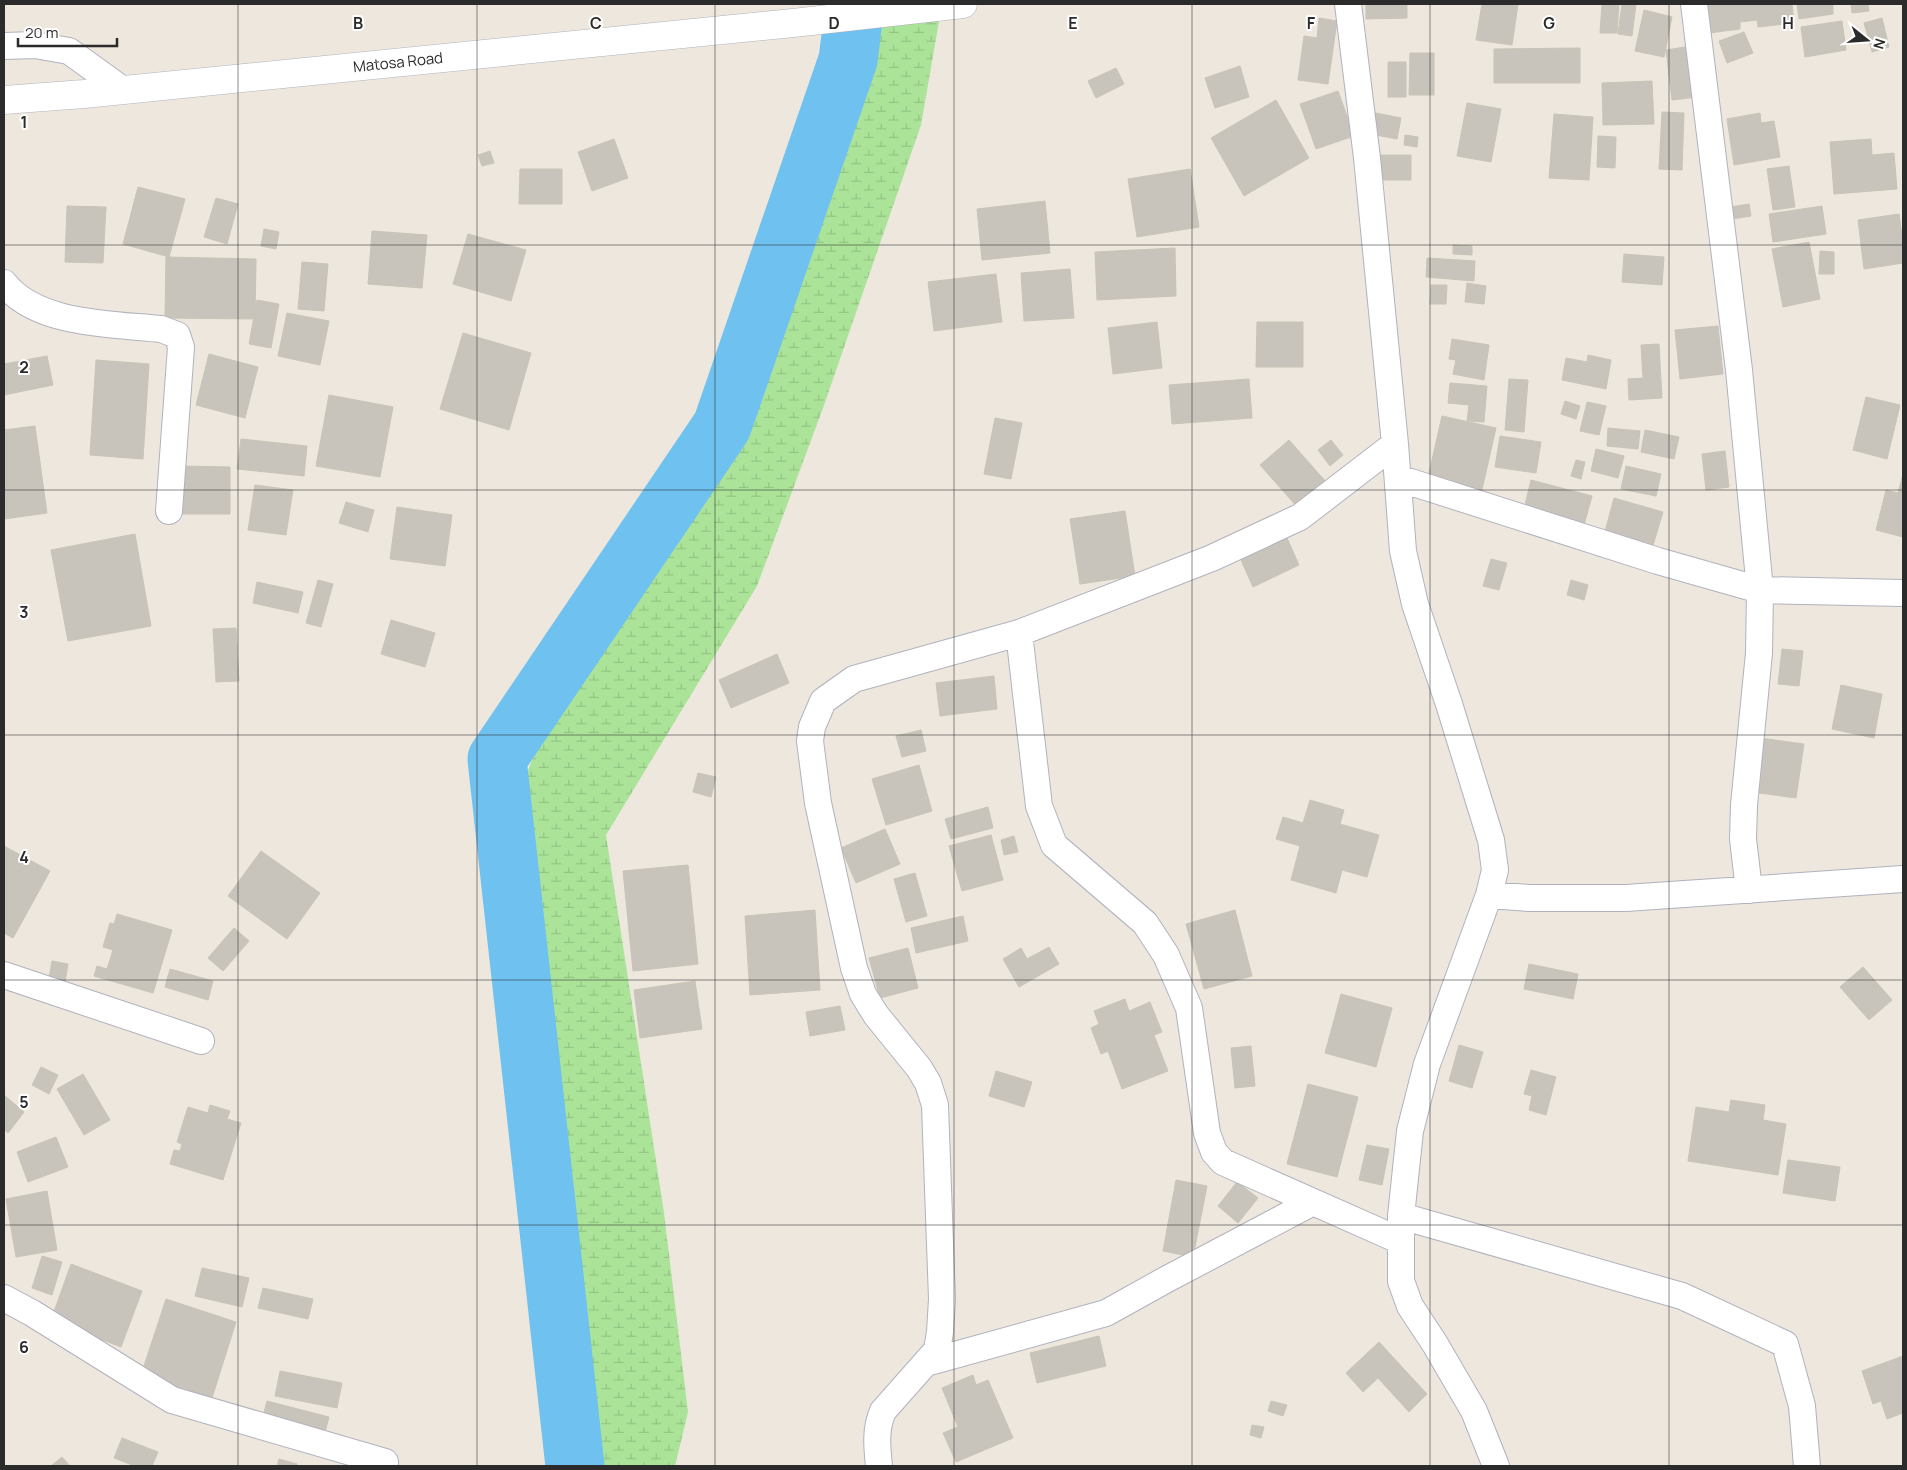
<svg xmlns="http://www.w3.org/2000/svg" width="1907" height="1470" font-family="Manrope,sans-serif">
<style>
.wetland{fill:url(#wetland-marsh)}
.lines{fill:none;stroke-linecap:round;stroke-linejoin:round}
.river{stroke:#6fc1f0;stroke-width:59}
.building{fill:#c8c4bc;stroke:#c8c4b6}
.minor-casing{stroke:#b1b2bf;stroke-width:28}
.tertiary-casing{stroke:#b1b2bf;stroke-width:29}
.minor{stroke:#fff;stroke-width:26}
.tertiary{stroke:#fff;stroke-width:28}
.grid{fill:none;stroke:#2b2b2b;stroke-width:1;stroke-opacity:0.55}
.labels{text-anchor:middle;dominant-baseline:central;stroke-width:4;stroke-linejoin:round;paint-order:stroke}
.street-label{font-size:15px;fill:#2b2b2b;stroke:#fff}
.grid-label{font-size:16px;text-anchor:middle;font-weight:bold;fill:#2b2b2b;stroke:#fff;stroke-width:4;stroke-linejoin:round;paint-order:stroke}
</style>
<defs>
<pattern id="wetland-marsh" width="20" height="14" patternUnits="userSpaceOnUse" patternTransform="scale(1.25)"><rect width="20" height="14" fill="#abe499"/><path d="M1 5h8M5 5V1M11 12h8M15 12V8" fill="none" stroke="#93c484"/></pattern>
</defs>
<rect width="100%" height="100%" fill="#ede7dd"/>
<!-- wetland -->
<path class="wetland" d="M844,4H942L921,125L823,408L757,586L606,835L664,1213L688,1412L675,1466H564L575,1307L486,876L612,559L759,307Z"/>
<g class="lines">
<!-- river -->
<path class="river" d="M575,1466L497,759L722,426L848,60L855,4"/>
</g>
<!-- building -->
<path class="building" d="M1366,4H1407V18L1366,19Z
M1482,4H1518L1512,45L1476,40Z
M1602,4H1619L1617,33H1600Z
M1622,4H1636L1632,36L1618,34Z
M1716,4H1792L1794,23L1758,27L1757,20L1740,22V29L1709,33L1706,5Z
M1797,4H1833V14L1799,19Z
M1851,4H1868L1869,11L1852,13Z
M1644,10L1672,17L1664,57L1635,51Z
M1319,18L1337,21L1328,84L1298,80L1304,36L1317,38Z
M1882,18L1889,47L1872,52L1864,23Z
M1842,21L1846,50L1805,57L1801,27Z
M1744,32L1753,53L1727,63L1719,41Z
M1691,46L1698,97L1672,100L1666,50Z
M1580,48V83H1494V49Z
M1410,53H1434V95H1409Z
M1388,62H1406V97H1388Z
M1240,66L1249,97L1215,108L1205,78Z
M1116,68L1124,84L1096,98L1088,81Z
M1652,81L1654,124L1603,125L1602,83Z
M1338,91L1354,136L1316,149L1300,104Z
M1276,100L1309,158L1244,196L1211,138Z
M1467,103L1501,109L1491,162L1457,156Z
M1371,112L1401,118L1397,139L1366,133Z
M1662,112L1684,113L1682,170L1659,169Z
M1760,113L1761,123L1774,121L1780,157L1734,165L1727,119Z
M1554,114L1593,117L1589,180L1549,178Z
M1405,135L1418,137L1417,147L1404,145Z
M1598,136L1616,137L1615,168L1597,167Z
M614,139L628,178L592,191L578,152Z
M1871,139L1872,155L1894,153L1897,189L1834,194L1830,142Z
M490,151L494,163L482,166L478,155Z
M1380,155H1411V180H1379Z
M1789,166L1795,207L1773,210L1767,169Z
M520,169H562V204H519Z
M1190,169L1199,227L1137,237L1128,179Z
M138,187L185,199L169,257L123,244Z
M216,198L238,204L227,244L204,237Z
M1045,201L1050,253L982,260L977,209Z
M1749,204L1751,216L1726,220L1724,208Z
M67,206L106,207L103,263L65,262Z
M1822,206L1826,234L1773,242L1769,214Z
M1899,214L1903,243V263L1864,269L1858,220Z
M264,229L279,232L276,249L261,246Z
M372,231L427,235L422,288L368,284Z
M468,234L526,250L511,301L453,284Z
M1809,242L1820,299L1783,307L1772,249Z
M1453,245L1472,246V255L1453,254Z
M1175,248L1176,296L1097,300L1095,252Z
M1820,251L1834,252V274H1819Z
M1624,254L1664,257L1662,285L1622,282Z
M166,257L256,259L255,319L165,318Z
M1427,258L1475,261L1474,281L1426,277Z
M302,262L328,264L324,311L298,309Z
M1070,269L1074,318L1024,321L1021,273Z
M996,274L1002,322L934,331L928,282Z
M1467,283L1486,286L1484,304L1465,302Z
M1431,285H1447L1446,304H1430Z
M257,300L279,304L271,348L249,344Z
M287,313L329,321L320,365L278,356Z
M1157,322L1162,368L1113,374L1108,328Z
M1257,322H1303V367H1256Z
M1718,326L1723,374L1680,379L1675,330Z
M463,333L531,353L509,430L440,409Z
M1452,339L1489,345L1484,380L1453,374L1456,360L1449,359Z
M1659,344L1662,398L1629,400L1628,379L1643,378L1641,345Z
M209,354L258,367L245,418L196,405Z
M1588,355L1611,360L1606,389L1562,380L1566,358L1587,362Z
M47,356L53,385L4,395V364Z
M96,360L149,364L143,459L90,455Z
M1249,379L1252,418L1172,424L1169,385Z
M1509,379L1528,380L1524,432L1505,430Z
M1450,383L1487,386L1484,422L1467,421L1469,405L1448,403Z
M329,395L393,407L380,477L316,466Z
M1866,397L1900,405L1887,459L1853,450Z
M1565,401L1580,406L1576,419L1561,414Z
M1587,402L1606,406L1599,435L1580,431Z
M1442,416L1496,428L1481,494L1427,482Z
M995,418L1022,423L1011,479L984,474Z
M35,426L47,513L4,519V430Z
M1608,428L1640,431L1638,449L1607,446Z
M1645,430L1679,437L1674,459L1641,452Z
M1500,436L1541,442L1536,473L1495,467Z
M241,439L307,446L304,476L237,469Z
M1289,440L1327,483L1299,509L1260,465Z
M1331,440L1343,455L1330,466L1318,450Z
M1596,449L1624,456L1618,478L1591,471Z
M1725,451L1729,487L1706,490L1702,454Z
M1576,460L1585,462L1581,479L1571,476Z
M180,466L230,467V514H180Z
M1626,466L1661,474L1656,496L1621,489Z
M1903,474V537L1876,530L1886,490L1898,493Z
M1531,480L1592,496L1584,525L1524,509Z
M255,485L293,490L286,535L248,530Z
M1614,498L1663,512L1651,552L1603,539Z
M346,502L374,510L368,532L339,523Z
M397,507L452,515L445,566L390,559Z
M1125,511L1135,576L1080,584L1070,519Z
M135,534L151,626L68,641L51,550Z
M1287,538L1299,565L1253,587L1241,560Z
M1491,559L1507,563L1499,590L1483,586Z
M318,580L333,584L321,627L306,623Z
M1571,580L1588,585L1584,600L1567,595Z
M257,582L303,592L298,613L253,603Z
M391,620L435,633L425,667L381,654Z
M236,628L239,681L216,682L213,629Z
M1782,649L1803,651L1799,686L1778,684Z
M777,654L789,683L731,708L719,680Z
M994,676L997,709L940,716L936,683Z
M1841,685L1882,694L1874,738L1832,729Z
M921,730L926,751L902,757L896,736Z
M1760,738L1804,744L1796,798L1752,792Z
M919,765L932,811L886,825L872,779Z
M698,773L716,777L711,797L693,792Z
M1310,800L1344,810L1340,824L1379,835L1367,877L1342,870L1336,893L1291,880L1300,846L1276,839L1283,817L1303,823Z
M988,807L993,828L951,839L945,819Z
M885,829L900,864L856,883L841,848Z
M991,835L1003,880L962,891L949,846Z
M1014,836L1018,852L1004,855L1001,840Z
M4,846L50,871L13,938L4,933Z
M261,851L320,893L287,939L228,896Z
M688,865L698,964L633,971L623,871Z
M915,873L927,916L906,922L894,879Z
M815,910L820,990L750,995L745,916Z
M1235,910L1252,976L1204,989L1186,924Z
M117,914L172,930L153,993L94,976L97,966L107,969L113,950L103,947L110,923L114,924Z
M963,916L968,941L916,953L911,928Z
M234,928L249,941L223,971L208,958Z
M1049,947L1059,964L1019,987L1003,959L1021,948L1027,959Z
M908,948L918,988L880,998L869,958Z
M52,961L68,964L65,982L49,979Z
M1529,964L1578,974L1573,999L1524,989Z
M1863,967L1892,1000L1869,1020L1840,987Z
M170,969L213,981L208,1000L165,987Z
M695,981L702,1029L640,1038L634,990Z
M1341,994L1392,1008L1376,1067L1325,1053Z
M1125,999L1129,1011L1150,1002L1162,1032L1154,1035L1168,1071L1122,1089L1108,1051L1101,1054L1091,1028L1099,1024L1094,1011Z
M840,1006L845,1030L810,1036L806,1012Z
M1459,1045L1483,1052L1472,1088L1449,1081Z
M1251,1046L1255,1086L1235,1088L1231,1048Z
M41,1067L58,1075L49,1094L32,1085Z
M1531,1070L1556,1077L1546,1115L1529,1110L1532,1096L1524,1094Z
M996,1071L1032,1082L1024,1107L989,1096Z
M83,1074L110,1120L84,1135L57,1089Z
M1308,1084L1358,1097L1337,1177L1287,1164Z
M4,1095L24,1112L8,1133L4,1129Z
M1731,1100L1765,1105L1763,1120L1786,1124L1778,1175L1688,1161L1696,1107L1729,1112Z
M210,1105L230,1111L227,1119L241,1123L223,1180L170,1164L174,1150L180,1151L182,1144L177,1142L188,1107L208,1113Z
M56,1137L68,1167L28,1182L17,1152Z
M1367,1145L1389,1149L1382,1185L1359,1180Z
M1788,1160L1840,1167L1835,1201L1783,1193Z
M1176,1180L1207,1186L1193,1257L1163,1251Z
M1237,1182L1258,1198L1238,1223L1218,1206Z
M47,1191L57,1250L16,1257L6,1199Z
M42,1256L62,1262L52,1295L32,1288Z
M71,1264L142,1291L121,1347L51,1320Z
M202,1268L249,1278L242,1307L195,1296Z
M263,1288L313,1299L308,1319L258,1308Z
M166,1299L236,1322L211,1401L140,1378Z
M1099,1336L1106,1366L1037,1383L1030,1353Z
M1379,1342L1427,1394L1409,1412L1378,1378L1363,1392L1346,1373Z
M1903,1356V1413L1887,1419L1881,1401L1873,1404L1862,1371Z
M280,1371L342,1383L337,1408L275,1396Z
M973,1375L976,1385L988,1380L1013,1438L956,1462L943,1433L958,1427L942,1388Z
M267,1401L329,1417L324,1436L262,1420Z
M1271,1401L1287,1405L1283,1416L1268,1411Z
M1252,1425L1264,1427L1261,1438L1250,1435Z
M122,1438L158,1452L152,1466H135L114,1458Z
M62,1457L70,1466H51Z
M279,1459L297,1464V1466H277Z"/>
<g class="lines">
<!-- minor casing -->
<g class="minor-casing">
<path id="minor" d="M1348,4L1367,158L1395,444L1403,551L1415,604L1449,704L1491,840L1495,870L1489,895L1427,1064L1410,1131L1401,1216V1281L1410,1306L1435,1344L1474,1411L1496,1466
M1694,4L1739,370L1760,590L1759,653L1744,805L1743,839L1749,890
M4,46L35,45L69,51L123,90
M4,283C36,325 113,324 161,329L177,335L181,347L169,511
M1398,478L1658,561L1760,590L1903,593
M1019,633L1039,806L1054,845L1145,923L1166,955L1189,1008L1207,1133L1214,1152L1223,1162L1401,1241
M1489,895L1529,898H1626L1903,879
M4,975L201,1041
M1401,1216L1682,1296L1785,1344L1802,1406L1807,1466
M4,1298L32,1313L172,1400L385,1462
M926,1363L1106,1313L1169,1278L1313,1202
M879,1466C877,1447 875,1429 883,1411L937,1350L940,1332L942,1299L935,1105L928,1083L919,1068L876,1015L863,994L854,968L818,803L810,741L812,727L823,701L854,679L1019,633L1212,558L1300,517L1395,444"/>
</g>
<!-- tertiary casing -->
<g class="tertiary-casing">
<path id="tertiary" d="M4,100L84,94L793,23L963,4"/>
</g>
<!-- minor -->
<use href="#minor" class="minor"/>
<!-- tertiary -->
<use href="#tertiary" class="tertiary"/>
</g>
<!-- grid -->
<path class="grid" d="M238,4V1466M477,4V1466M715,4V1466M954,4V1466M1192,4V1466M1430,4V1466M1669,4V1466M4,245H1903M4,490H1903M4,735H1903M4,980H1903M4,1225H1903"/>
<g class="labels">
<!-- street labels -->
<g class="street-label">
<text transform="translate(398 62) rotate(-6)">Matosa Road</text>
</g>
</g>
<g class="grid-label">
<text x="358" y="29">B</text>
<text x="596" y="29">C</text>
<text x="834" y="29">D</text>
<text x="1073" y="29">E</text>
<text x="1311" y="29">F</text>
<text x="1549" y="29">G</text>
<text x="1788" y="29">H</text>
<text x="24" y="128">1</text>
<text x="24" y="373">2</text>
<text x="24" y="618">3</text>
<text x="24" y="863">4</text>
<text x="24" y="1108">5</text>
<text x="24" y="1353">6</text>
</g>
<!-- border -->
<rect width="1907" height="1470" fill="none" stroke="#2b2b2b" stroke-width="10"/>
<!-- north arrow -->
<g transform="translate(1867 40) rotate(107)" stroke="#ffffff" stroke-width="4" paint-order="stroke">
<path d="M0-4L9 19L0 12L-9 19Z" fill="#2b2b2b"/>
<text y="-8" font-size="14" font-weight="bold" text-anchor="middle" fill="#2b2b2b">N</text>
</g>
<!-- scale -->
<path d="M18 38v8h99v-8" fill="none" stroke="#2b2b2b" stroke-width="2.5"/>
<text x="25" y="38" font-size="15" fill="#2b2b2b" stroke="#ffffff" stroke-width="4" paint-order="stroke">20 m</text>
</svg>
